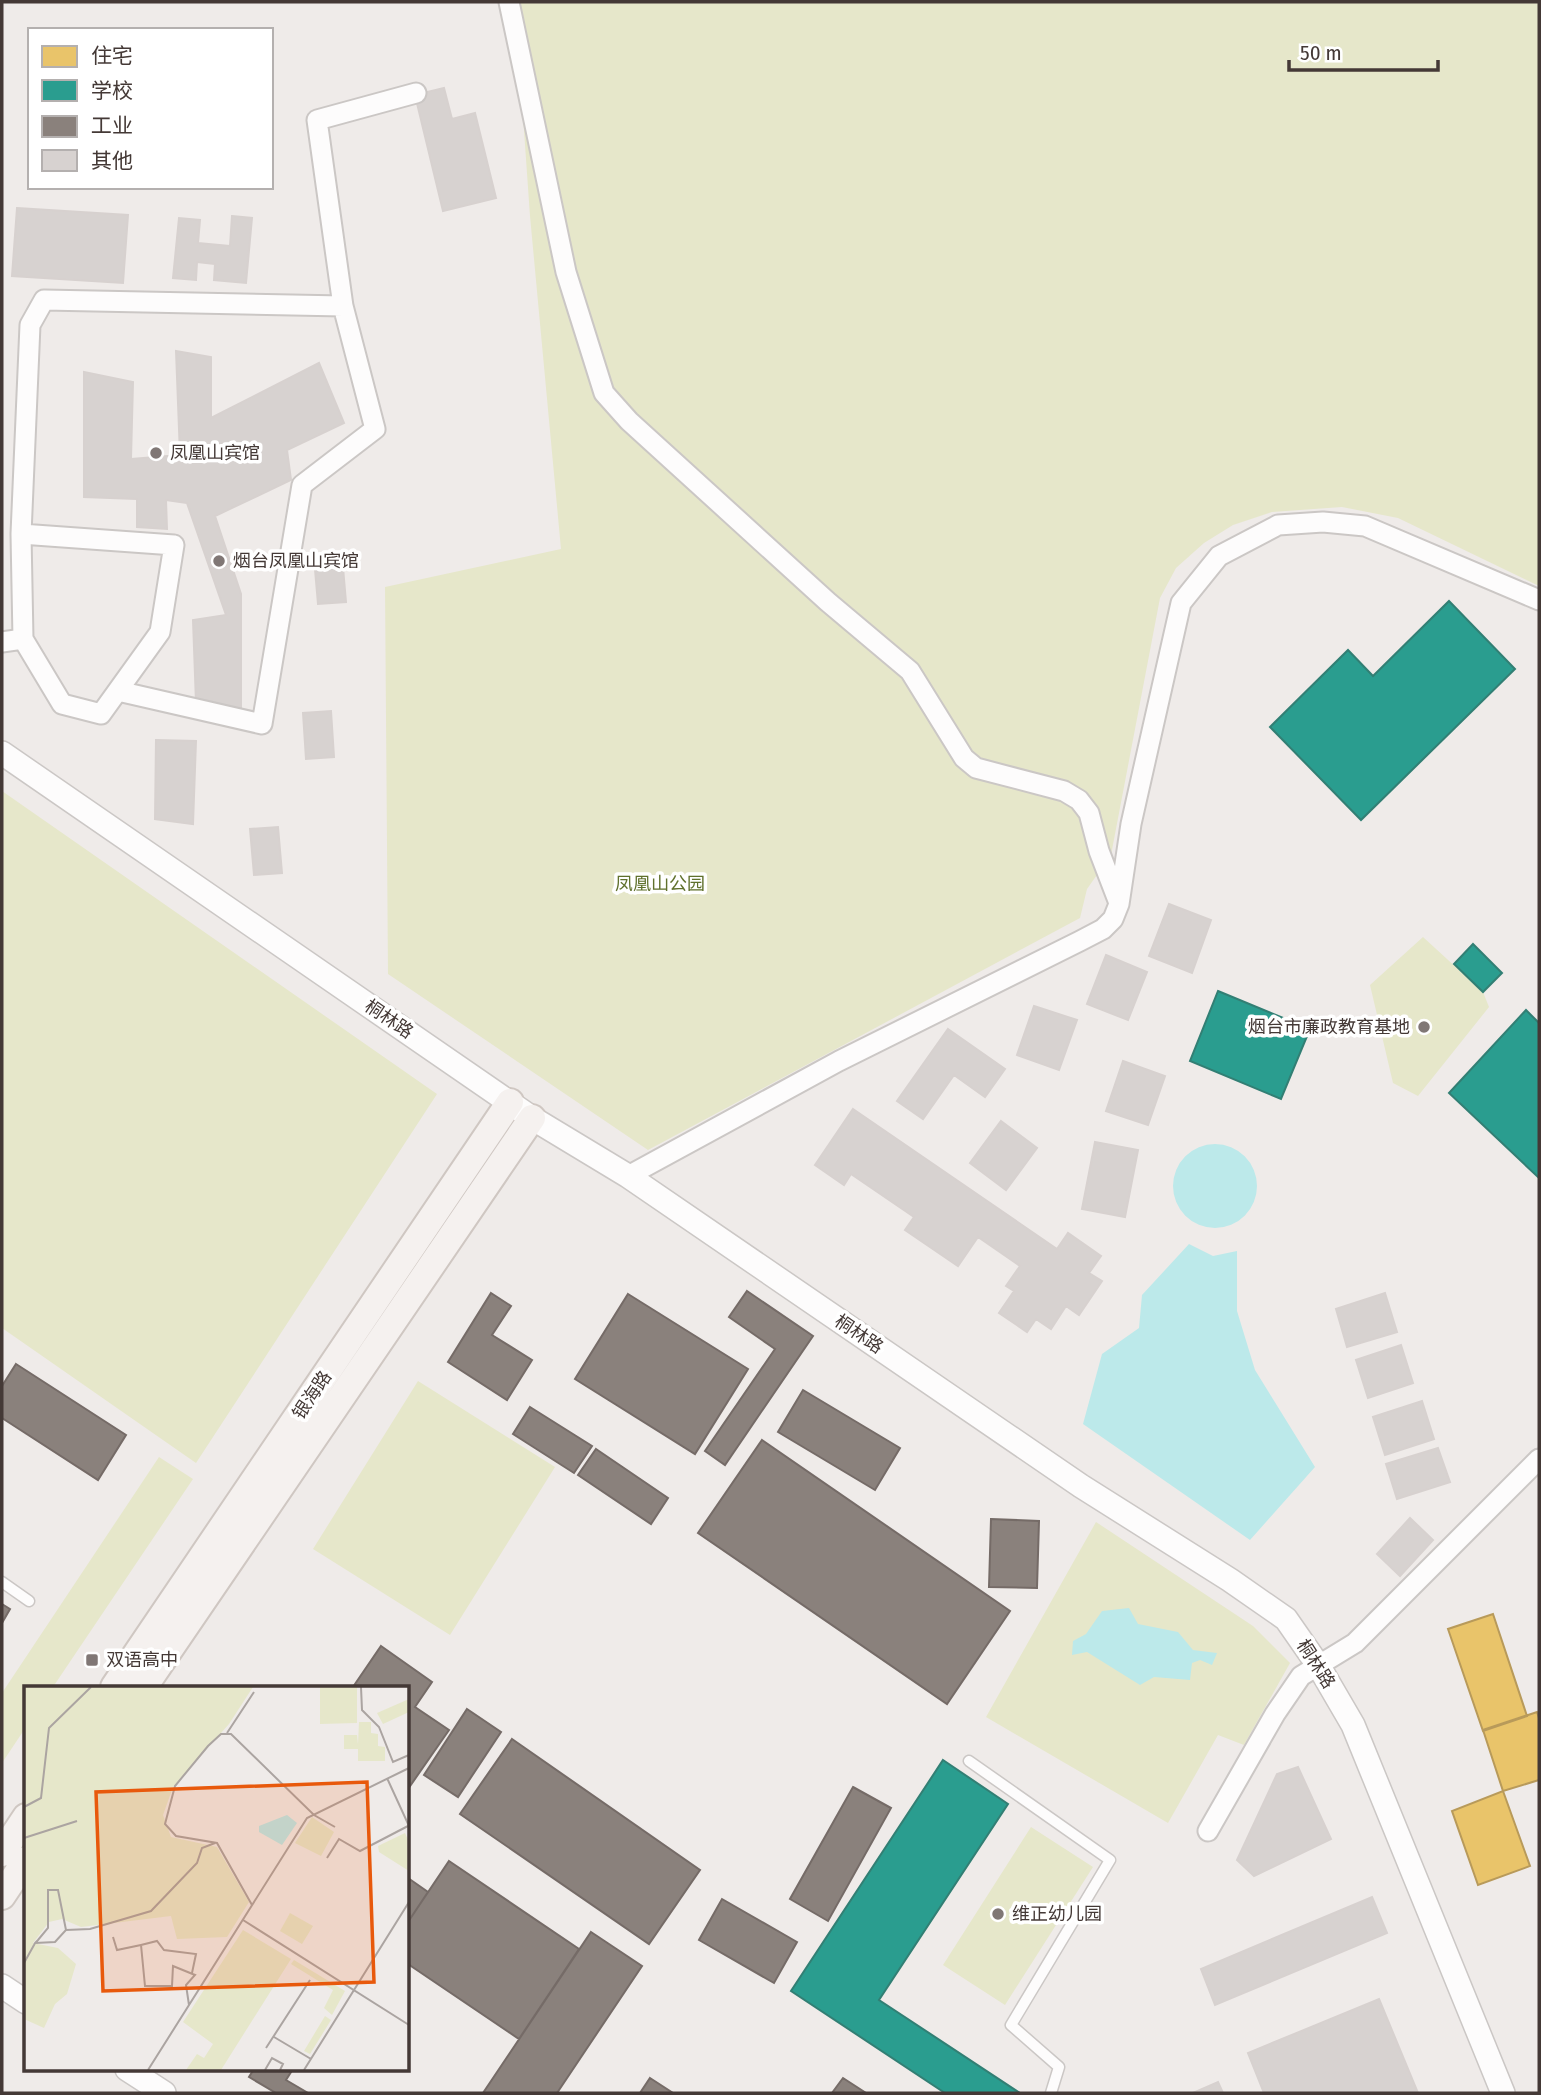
<svg xmlns="http://www.w3.org/2000/svg" width="1541" height="2095" font-family="'Fira Sans Condensed','Noto Sans SC',sans-serif">
<style>
.green{fill:#e6e7ca}
.water{fill:#bce9ea}
.homes{fill:#e9c46a;stroke:#b89a5a;stroke-width:2}
.schools{fill:#2a9d8f;stroke:#327f74;stroke-width:2}
.industry{fill:#8a817c;stroke:#756b67;stroke-width:2}
.building{fill:#d7d2d0;stroke:#d7d1cf;stroke-width:2}
.lines{fill:none;stroke-linecap:round;stroke-linejoin:round}
.service-casing{stroke:#cbc7c5;stroke-width:13}
.minor-casing{stroke:#cbc7c5;stroke-width:23}
.tertiary-casing{stroke:#cbc7c5;stroke-width:26}
.secondary-casing{stroke:#cfc7c2;stroke-width:30}
.service{stroke:#fdfcfc;stroke-width:10}
.minor{stroke:#fdfcfc;stroke-width:19}
.tertiary{stroke:#fdfcfc;stroke-width:23}
.secondary{stroke:#f5f1ef;stroke-width:26}
.poi-dot{fill:#807775;stroke:#fff;stroke-width:2.5}
.labels{text-anchor:middle;dominant-baseline:central;stroke-width:7;stroke-linejoin:round;paint-order:stroke}
.poi-label{font-size:18px;fill:#443936;stroke:#fff;text-anchor:start}
.park-label{font-size:18px;fill:#60712d;stroke:#fff}
.street-label{font-size:18px;fill:#443936;stroke:#fff}
.inset-road{fill:none;stroke:#aba4a1;stroke-width:2}
.view{fill:#e8590c;fill-opacity:0.15;stroke:#e8590c;stroke-width:3.5}
.inset-edge{fill:none;stroke:#443936;stroke-width:3.5}
</style>
<rect width="100%" height="100%" fill="#efebe9"/>
<!-- green -->
<path class="green" d="M515,2H1539V586L1398,518L1342,507L1272,512L1233,525L1204,543L1176,568L1160,598L1111,855L1087,889L1080,918L648,1150L388,974L385,587L561,549L530,216Z
M2,791L437,1094L196,1463L2,1328Z
M1423,937L1483,992L1489,1007L1418,1096L1393,1083L1370,985Z
M418,1381L555,1467L450,1635L313,1549Z
M159,1457L193,1479L53,1687H26V1727L2,1763V1693Z
M1096,1522L1253,1626L1290,1663L1244,1745L1218,1735L1168,1823L986,1717Z
M1031,1827L1093,1867L1005,2005L943,1965Z"/>
<!-- water -->
<path class="water" d="M1173 1186a42 42 0 1 1 84 0a42 42 0 1 1-84 0Z
M1189,1244L1213,1256L1237,1251V1311L1255,1370L1315,1467L1250,1540L1083,1424L1102,1354L1139,1328L1142,1295Z
M1129,1608L1138,1624L1178,1632L1193,1650L1217,1653L1212,1665L1200,1660L1192,1663L1190,1680L1154,1677L1140,1685L1087,1652L1072,1655L1073,1641L1086,1634L1102,1611Z"/>
<!-- homes -->
<path class="homes" d="M1493,1614L1527,1716L1483,1731L1448,1629Z
M1537,1712L1539,1718V1780L1503,1791L1483,1730Z
M1503,1791L1530,1866L1478,1885L1452,1811Z"/>
<!-- schools -->
<path class="schools" d="M1449,601L1515,669L1361,820L1270,727L1348,650L1373,676Z
M1473,944L1502,973L1483,992L1454,964Z
M1218,991L1310,1029L1281,1099L1190,1061Z
M1526,1010L1539,1023V1178L1449,1093Z
M943,1760L1008,1804L879,2000L1020,2093H945L791,1991Z"/>
<!-- industry -->
<path class="industry" d="M747,1291L813,1336L725,1465L705,1451L775,1349L729,1317Z
M491,1293L511,1306L492,1335L532,1360L507,1400L448,1362Z
M628,1294L748,1369L695,1454L575,1379Z
M16,1364L126,1435L98,1480L2,1418V1386Z
M803,1390L900,1448L875,1490L778,1432Z
M530,1407L592,1446L574,1473L513,1434Z
M762,1440L1010,1611L947,1704L698,1533Z
M596,1449L668,1498L651,1524L578,1475Z
M991,1519L1039,1521L1037,1588L989,1587Z
M2,1604L10,1609L2,1623Z
M381,1646L432,1682L415,1707L449,1730L408,1789V1687H353Z
M467,1709L501,1732L458,1797L424,1775Z
M512,1739L700,1870L649,1944L460,1814Z
M853,1787L891,1808L828,1921L790,1899Z
M449,1861L579,1949L519,2039L408,1964V1922Z
M408,1878L428,1892L408,1922Z
M722,1899L797,1942L774,1983L699,1940Z
M591,1932L642,1966L557,2093H483Z
M254,2069H293L286,2080L308,2093H276L249,2077Z
M650,2078L673,2093H640Z
M843,2078L866,2093H832Z"/>
<!-- building -->
<path class="building" d="M444,88L452,119L475,113L496,198L443,211L415,95Z
M17,208L128,215L123,283L12,276Z
M232,216L252,218L246,283L214,280L215,264L197,262L196,280L173,278L179,218L200,220L198,243L230,246Z
M176,351L211,357V418L319,363L344,423L287,450L291,480L215,516L241,594V710L196,703L193,620L226,615L187,503L166,500L167,529L137,527V499L84,497V372L133,382L131,459L180,455Z
M342,556L346,602L318,604L314,558Z
M331,711L334,757L306,759L303,713Z
M156,740L196,741L193,824L155,819Z
M278,827L282,873L254,875L250,829Z
M1169,904L1211,920L1192,973L1149,956Z
M1106,955L1147,972L1128,1020L1087,1004Z
M1034,1006L1077,1020L1059,1070L1017,1055Z
M948,1029L1005,1069L985,1097L954,1075L923,1119L897,1101Z
M1123,1061L1165,1076L1148,1125L1106,1111Z
M853,1109L1057,1249L1068,1233L1101,1256L1089,1273L1102,1281L1079,1315L1066,1306L1051,1329L1036,1319L1027,1332L999,1313L1014,1291L1006,1286L1020,1266L978,1237L958,1266L905,1230L914,1217L851,1174L844,1185L815,1165Z
M1001,1121L1037,1148L1006,1190L970,1163Z
M1095,1142L1138,1150L1125,1217L1082,1209Z
M1385,1293L1397,1332L1347,1347L1336,1309Z
M1401,1345L1413,1383L1368,1398L1356,1360Z
M1422,1401L1434,1439L1385,1455L1373,1417Z
M1438,1448L1450,1482L1397,1499L1386,1464Z
M1410,1518L1433,1540L1400,1576L1377,1554Z
M1298,1767L1331,1839L1254,1876L1237,1860L1277,1774Z
M1372,1897L1387,1933L1215,2005L1201,1969Z
M1379,1999L1418,2093H1264L1248,2053Z
M1218,2082L1223,2093H1193Z"/>
<g class="lines">
<!-- service casing -->
<g class="service-casing">
<path id="service" d="M2,1582L29,1601
M969,1761L1110,1860L1011,2025L1059,2067L1051,2093"/>
</g>
<!-- minor casing -->
<g class="minor-casing">
<path id="minor" d="M509,2L566,272L604,393L629,421L828,602L910,671L964,758L976,768L1064,791L1079,800L1089,813L1099,851L1119,903
M21,534L23,639
M2,642L23,639L62,704L101,714L160,632L174,545L21,534L30,325L44,300L343,306L317,120L416,93
M118,691L262,724L302,485L375,429L343,306
M628,1176L839,1061L1080,941L1103,929L1113,919L1119,904L1131,824L1181,603L1219,556L1278,525L1323,522L1365,526L1539,600
M1208,1831L1275,1714L1301,1676L1355,1643L1539,1459"/>
</g>
<!-- tertiary casing -->
<g class="tertiary-casing">
<path id="tertiary" d="M2,753L532,1118L628,1176L1081,1486L1230,1580L1286,1619L1318,1665L1353,1725L1503,2093
M2,1986L26,2002
M127,2069L164,2093"/>
</g>
<!-- secondary casing -->
<g class="secondary-casing">
<path id="secondary" d="M114,1687L510,1102
M144,1687L532,1118
M2,1853L26,1817
M2,1896L26,1860"/>
</g>
<!-- service -->
<use href="#service" class="service"/>
<!-- minor -->
<use href="#minor" class="minor"/>
<!-- tertiary -->
<use href="#tertiary" class="tertiary"/>
<!-- secondary -->
<use href="#secondary" class="secondary"/>
</g>
<!-- markers -->
<g class="poi-dot">
<circle cx="156" cy="453" r="7"/>
<circle cx="219" cy="561" r="7"/>
<circle cx="1424" cy="1027" r="7"/>
<rect x="85" y="1653" width="14" height="14" rx="3.5"/>
<circle cx="998" cy="1914" r="7"/>
</g>
<g class="labels">
<!-- poi labels -->
<g class="poi-label">
<text x="170" y="453">凤凰山宾馆</text>
<text x="233" y="561">烟台凤凰山宾馆</text>
<text x="1410" y="1027" text-anchor="end">烟台市廉政教育基地</text>
<text x="106" y="1660">双语高中</text>
<text x="1012" y="1914">维正幼儿园</text>
</g>
<!-- park labels -->
<g class="park-label">
<text x="660" y="884">凤凰山公园</text>
</g>
<!-- street labels -->
<g class="street-label">
<text transform="translate(389 1019) rotate(34)">桐林路</text>
<text transform="translate(859 1334) rotate(34)">桐林路</text>
<text transform="translate(312 1395) rotate(-56)">银海路</text>
<text transform="translate(1316 1664) rotate(57)">桐林路</text>
</g>
</g>
<!-- overview -->
<g transform="translate(24 1686)">
<rect width="385" height="385" fill="#efebe9"/>
<path d="M0,1H229L205,38L149,101L139,129L147,151L193,161L225,216L203,251L153,253L147,230L57,241L38,233L25,236L9,257L34,262L52,278L43,308L31,318L20,342L0,333ZM296,1H333V37L296,38ZM385,13V26L359,38L353,27ZM335,36H347V47L354,48V60L361,61V75H334V63H320V49H333L334,58ZM288,131L310,146L297,170L271,157ZM381,147L385,156V185L355,166L354,160ZM266,227L289,240L278,258L256,245ZM219,244L267,273L197,384H162L173,368L180,372L189,358L159,336ZM270,274L321,305L308,329L300,322L309,304L267,278ZM301,330L307,334L286,368L280,365Z" fill="#e6e7ca"/>
<path d="M263,129L273,137L258,159L235,146V140Z" fill="#bce9ea"/>
<path class="inset-road" d="M337,1L338,24L355,41L369,76L385,69M203,47L230,6M363,92L385,140M0,121L17,112L25,42L67,1M0,152L53,135M303,172L315,153L336,165L384,140M228,219L193,157L152,150L141,138L151,100L184,60L197,48H207L290,129L311,141M219,234L385,339M42,244L66,243L127,225L173,177L178,162L191,157M89,251L93,264L117,259L121,300H148L149,280L171,289L162,299L165,319M117,259L133,255L140,264L172,268L168,287M0,277L10,259L11,257L14,254L24,242V204H34L42,244L31,256L11,257M250,351L287,373M242,362L286,294M124,384L283,132L385,82M241,384L248,372L259,378L256,384M280,384L385,216"/>
<path class="view" d="M343,96L350,296L79,305L72,106Z"/>
<rect width="385" height="385" class="inset-edge"/>
</g>
<!-- border -->
<rect width="1541" height="2095" fill="none" stroke="#443936" stroke-width="7"/>
<!-- legend -->
<rect x="28" y="28" width="245" height="161" fill="#ffffff" stroke="#b4b0af" stroke-width="2"/>
<rect x="42" y="46" width="35" height="21" fill="#e9c46a" stroke="#b4b0af" stroke-width="2"/>
<text x="91" y="63" font-size="21" fill="#443936">住宅</text>
<rect x="42" y="80" width="35" height="21" fill="#2a9d8f" stroke="#b4b0af" stroke-width="2"/>
<text x="91" y="98" font-size="21" fill="#443936">学校</text>
<rect x="42" y="116" width="35" height="21" fill="#8a817c" stroke="#b4b0af" stroke-width="2"/>
<text x="91" y="133" font-size="21" fill="#443936">工业</text>
<rect x="42" y="150" width="35" height="21" fill="#d7d2d0" stroke="#b4b0af" stroke-width="2"/>
<text x="91" y="168" font-size="21" fill="#443936">其他</text>
<!-- scale -->
<path d="M1289 60v10h149v-10" fill="none" stroke="#443936" stroke-width="3.5"/>
<text x="1300" y="60" font-size="21" fill="#443936" stroke="#ffffff" stroke-width="5" paint-order="stroke">50 m</text>
</svg>
